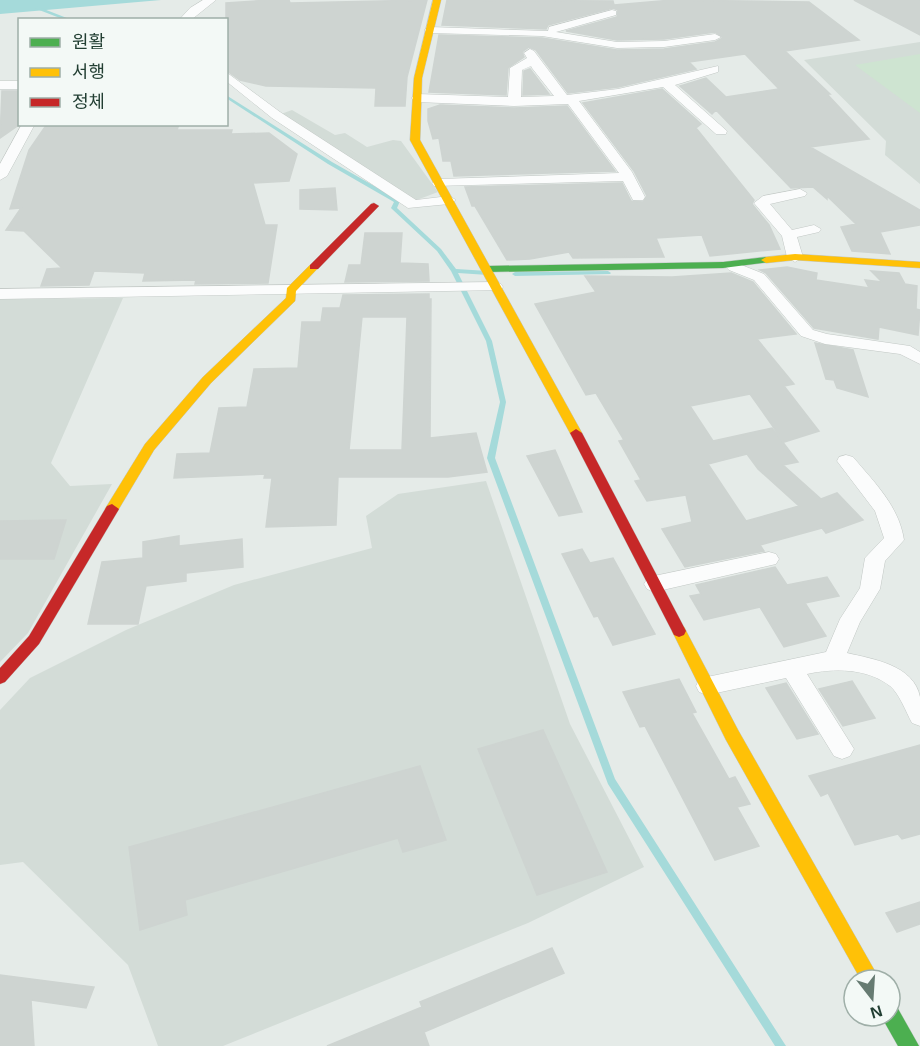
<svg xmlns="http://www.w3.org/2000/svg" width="920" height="1046" font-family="Helvetica,'Noto Sans KR',sans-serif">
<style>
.built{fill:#d3dcd7}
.green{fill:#cee4d1}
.water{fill:#a5dada}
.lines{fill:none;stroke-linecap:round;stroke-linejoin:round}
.stream{fill:#a5dada;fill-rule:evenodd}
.building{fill:#ced4d1;stroke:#ced4d1;stroke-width:1.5;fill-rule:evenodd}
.street-casing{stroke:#c2c8c5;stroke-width:1}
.fast-casing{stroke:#c1c8c5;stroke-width:1}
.slow-casing{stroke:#c1c8c5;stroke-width:1}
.jam-casing{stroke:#c1c8c5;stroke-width:1}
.street{fill:#fbfcfc;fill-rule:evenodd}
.fast{fill:#4caf50;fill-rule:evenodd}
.slow{fill:#ffc107;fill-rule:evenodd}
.jam{fill:#c62828;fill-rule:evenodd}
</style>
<rect width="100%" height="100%" fill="#e5ebe8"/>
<!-- built -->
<path class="built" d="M920,42V184L885,155L886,141L804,60Z
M292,110L335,135L345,133L367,147L393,140L401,141L438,192L414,201L281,114Z
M123,298L51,463L70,486L112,484L28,633L0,662V299Z
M486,481L570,724L644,867L528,923L223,1046H158L128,965L23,862L0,865V710L30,678L126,630L234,585L372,548L366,516L398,494Z"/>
<!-- green -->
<path class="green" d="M920,54V113L855,65Z"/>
<!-- water -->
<path class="water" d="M0,0H161L0,14Z"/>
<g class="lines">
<!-- stream -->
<path class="stream" d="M34,6H36L72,20H65L34,8Z
M226,95L332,162L399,200L400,201L397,208L441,249L456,269L488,271L491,273L488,275L458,273L492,341L506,402L495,458L615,779L786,1046H775L608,784L487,458L500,402L486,341L451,271L437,251L392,209L391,208L394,202L328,164L226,98Z
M608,271L611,273L610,274L515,276L512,274L515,272Z"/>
</g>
<!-- building -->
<path class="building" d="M270,0H289L290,3L427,0L407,77L405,106H375L376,88L266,86L240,80L226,70V3Z
M447,0L613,1L614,5L672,0L809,2L859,40L785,51L830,94H827L869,139L810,147L920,210V225L880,232L890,254L852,251L841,227L856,224L827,196V199L813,187L791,188L716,110L712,114L680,86L706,78L726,97L779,89L745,54L689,62L696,69L618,87L568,93L536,50L529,47L522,52L524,57L508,68L506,95L429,92L439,35L542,38L617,50L664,49L715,42L723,38L715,32L664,39L617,40L566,31L617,17L618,10L613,8L548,25L546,29L442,25Z
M854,0H920V35Z
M530,69L549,94L523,95L524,71Z
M662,89L701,124L696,128L754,200L752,204L769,225L780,249L710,256L702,235L656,238L664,257L573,258L569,252L530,259L507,260L475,206H472L465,187L622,183L631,201L643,202L647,196L634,171L583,103Z
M2,91H20V124L0,138Z
M440,105L514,108L567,106L615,171L454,176L451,161H443L439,138L433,139L428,121V109Z
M47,124H179L177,130H232L231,134L269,133L297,154L289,181L253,183L265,225H277L268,283L195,284L196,280L143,281L145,273L94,271L89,285L41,286L47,269L62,268L24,231L6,230L21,208L10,209L29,150Z
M335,188L337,210L300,209V190Z
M365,233H402L400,263L428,264L429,281L345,282L349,265H361Z
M787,267L817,273L816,280L869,288L865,280L882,282L871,271L899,273L905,284L917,286L916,309L920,310L918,335L879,327L878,339L814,328L766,273L760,270Z
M731,273L753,282L796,334L757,339L794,384L784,386L819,431L784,442L750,394L690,406L713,441L772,428L798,462L783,465L821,499L837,493L863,520L826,533L822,528L760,545L764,551L685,567L662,529L692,522L686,495L647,501L635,481L641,480L619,441L624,440L596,393L586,395L535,304L596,292L585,276L672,277ZM747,454L758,469L799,506L746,521L708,464Z
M429,294V299H431L430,438L476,433L487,472L448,477H338L336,525L266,527L272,478H264L265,474L174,478L177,454L210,453L219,408L247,407L254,369L298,368L302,322H321L323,308H340L343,295ZM362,317H407L402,450H349Z
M815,343L853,350L868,397L837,388L834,380L826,379Z
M555,450L582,512L559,516L527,456Z
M66,520L54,559H0V521Z
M179,536V546L242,539L243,567L186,573V581L146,586L138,624H88L102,562L143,558V542Z
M582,549L590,563L613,558L655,634L613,645L598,616L594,617L562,554Z
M775,567L787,585L827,577L839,596L805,603L826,636L784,647L760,607L704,620L690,596L701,594L696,585Z
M679,679L696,712L692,713L729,779L735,777L750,804L737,807L759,846L715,860L645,726L640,727L623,692Z
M852,681L875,718L843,726L819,689Z
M786,683L818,734L797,739L766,688Z
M543,730L607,872L537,895L478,749Z
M920,745V834L902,839L898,834L855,845L828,793L821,796L809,776Z
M420,766L446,840L403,852L398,838L185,900L187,915L140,930L129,847Z
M920,902V924L897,932L886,913Z
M552,948L564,973L424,1032L429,1046H327L422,1007L420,1002Z
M0,975L94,987L86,1008L31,1000L34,1046H0Z"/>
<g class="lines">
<!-- street casing -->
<g class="street-casing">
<path id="street" d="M203,0H216L191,20H179L190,8Z
M612,10L616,11V15L556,32L617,42L664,41L715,34L721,37L715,40L664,47L617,48L542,36L430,33L424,30L430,27L548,31L549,27Z
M530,49L534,51L567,95L618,89L718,66V72L675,85L727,131L726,134H716L663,87L579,101L632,172L645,197L643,200H633L623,181L434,186L432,183L439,179L619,173L568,104L514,106L417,102L411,98L417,94L508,97L510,68L527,58L524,53ZM531,66L532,68L554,96L521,97L522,70Z
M226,72L280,112L416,200L449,196L456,200L449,204L408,208L272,118L226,81Z
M0,81H20V89H0Z
M22,124H35L7,176L0,180V164Z
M800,189L807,193L805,196L770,204L792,230L814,225L821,229L819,232L797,237L803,257L795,262L787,257L782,236L754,203L763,196Z
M734,262L764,274L813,330L827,334L910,346L920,352V364L900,354L825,344L801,336L754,280L729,270L726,267Z
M495,282L501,284L503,287L501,290L0,299V289Z
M846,455L853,457C874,482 899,506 904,540L885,561L880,589L860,622L847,653C873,659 914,665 920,697C920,706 920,717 920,726L912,723C906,712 899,693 890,686C867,668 834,668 807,674L854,749L850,756L842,759L834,756L786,678L707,695L699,692L696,686L699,680L707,677L826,652L840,619L860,588L865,558L884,538L875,511L837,461L839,457Z
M769,552L776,554L779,559L776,564L654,592L647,589L644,584L647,579L654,576Z"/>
</g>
<!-- fast casing -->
<g class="fast-casing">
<path id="fast" d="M766,257L771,260L770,262L723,268L487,272L482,269L487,266L723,262Z
M890,1004L897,1007L919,1046H898L881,1016H890Z"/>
</g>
<!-- slow casing -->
<g class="slow-casing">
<path id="slow" d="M433,0H441L422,78L420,140L582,433L580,436L576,437L570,433L410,140L414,78Z
M795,254L920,262V268L795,260L766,263L761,260L766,257Z
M314,264L319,267L296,291L295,301L211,383L154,450L117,512H107L105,509L145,444L203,377L286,298L287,288L310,265Z
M679,625L684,627L738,730L880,980H861L726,740L672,631L674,627Z"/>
</g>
<!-- jam casing -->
<g class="jam-casing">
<path id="jam" d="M374,203L379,206L377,208L318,269H310V265L371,204Z
M576,429L582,433L686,631L684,635L679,637L674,635L672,631L570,433Z
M112,504L119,509L39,644L5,682L0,684V668L29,636L107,506Z"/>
</g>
<!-- street -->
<use href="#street" class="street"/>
<!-- fast -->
<use href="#fast" class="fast"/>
<!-- slow -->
<use href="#slow" class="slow"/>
<!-- jam -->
<use href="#jam" class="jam"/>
</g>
<!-- legend -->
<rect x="18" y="18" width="210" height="108" fill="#f3f9f6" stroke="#9fafa8" stroke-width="1.5"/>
<rect x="30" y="38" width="30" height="9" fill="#4caf50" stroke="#9fafa8" stroke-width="1.5"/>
<text x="72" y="48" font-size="18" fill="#223f33">원활</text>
<rect x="30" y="68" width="30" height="9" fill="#ffc107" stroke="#9fafa8" stroke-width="1.5"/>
<text x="72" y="78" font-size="18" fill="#223f33">서행</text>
<rect x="30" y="98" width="30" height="9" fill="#c62828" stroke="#9fafa8" stroke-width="1.5"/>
<text x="72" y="108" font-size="18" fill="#223f33">정체</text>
<!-- north arrow -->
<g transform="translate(872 998) rotate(163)"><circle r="28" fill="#f3f9f6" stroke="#9fafa8" stroke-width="1.5"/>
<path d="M0-4.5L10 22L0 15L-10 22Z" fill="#667b72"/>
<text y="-9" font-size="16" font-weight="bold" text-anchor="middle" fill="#223f33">N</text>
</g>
</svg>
